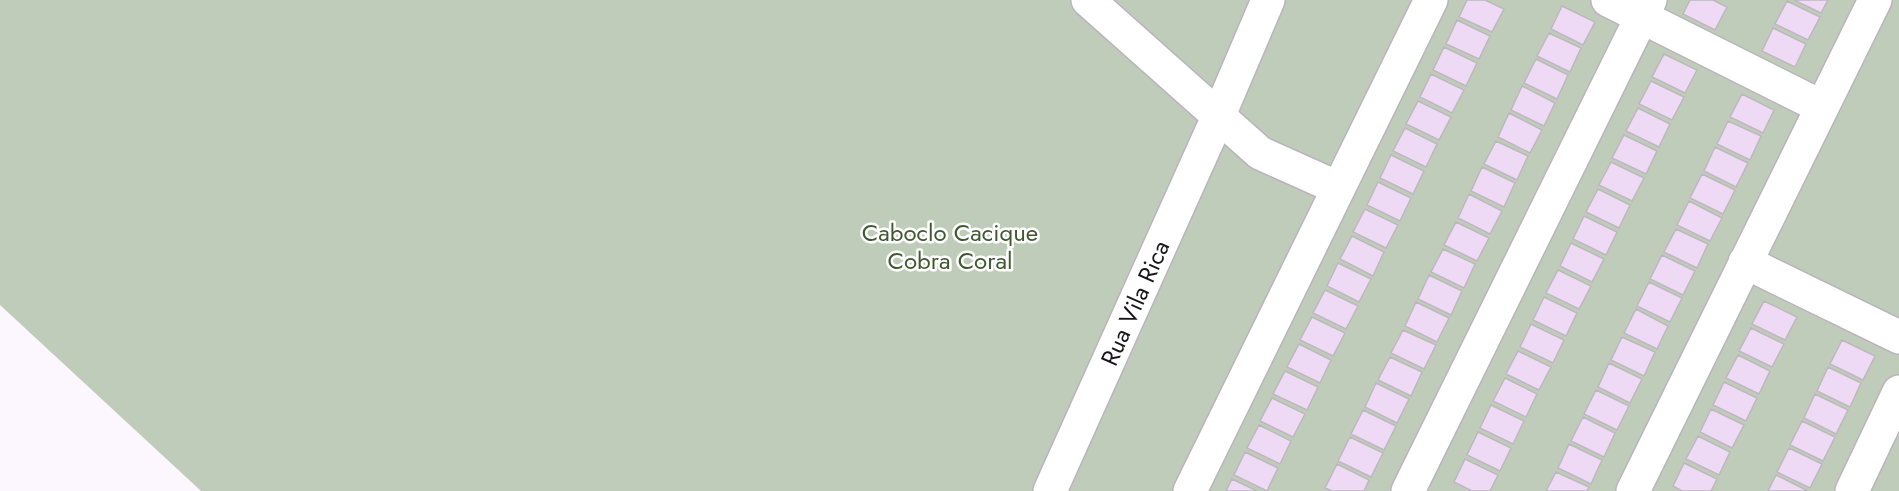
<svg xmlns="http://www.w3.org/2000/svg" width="1899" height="491" font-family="Jost,sans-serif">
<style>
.green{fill:#c0ccba}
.building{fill:#efdaf5;stroke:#bdb7bf;stroke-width:1.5}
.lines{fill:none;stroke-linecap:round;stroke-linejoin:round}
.minor-casing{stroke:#bab4bd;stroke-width:36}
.minor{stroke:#fff;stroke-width:33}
.labels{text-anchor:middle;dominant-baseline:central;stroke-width:5;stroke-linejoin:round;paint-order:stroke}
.park-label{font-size:24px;fill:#3f592f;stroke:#fff}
.street-label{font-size:24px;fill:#19171a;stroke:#fff}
</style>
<rect width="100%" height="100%" fill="#fcf7fe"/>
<!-- green -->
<path class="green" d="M0,0H1899V491H201L0,305Z"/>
<!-- building -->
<path class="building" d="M1467,0H1485L1504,9L1492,32L1459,17Z
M1690,0H1713L1727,7L1715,30L1683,14Z
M1794,0H1828L1821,13Z
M1787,1L1820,17L1808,40L1775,24Z
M1562,6L1595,22L1583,45L1551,29Z
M1457,20L1490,36L1479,59L1446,44Z
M1773,28L1806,44L1795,67L1762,51Z
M1549,33L1581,48L1570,72L1537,56Z
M1444,47L1477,63L1466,86L1433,70Z
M1664,54L1697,70L1685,93L1652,77Z
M1536,59L1568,75L1557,99L1524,83Z
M1431,74L1464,90L1452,113L1420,97Z
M1651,81L1684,97L1672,120L1639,104Z
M1522,86L1555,103L1544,126L1511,110Z
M1742,94L1774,110L1763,133L1730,117Z
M1418,101L1451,117L1439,140L1406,124Z
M1638,108L1670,124L1659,147L1626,131Z
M1509,113L1542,130L1530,153L1498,137Z
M1728,121L1761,136L1750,160L1717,144Z
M1405,128L1437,144L1426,167L1393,151Z
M1624,135L1657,151L1646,174L1612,158Z
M1496,141L1528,156L1517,180L1484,164Z
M1715,147L1748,163L1736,187L1704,171Z
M1391,155L1424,171L1413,194L1380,178Z
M1611,162L1644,178L1632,201L1599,185Z
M1482,167L1515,183L1504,207L1471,191Z
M1702,174L1735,190L1723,214L1690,198Z
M1378,182L1411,198L1400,221L1367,205Z
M1598,189L1630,205L1619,228L1586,212Z
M1469,194L1502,211L1490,234L1458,218Z
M1689,201L1722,218L1710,241L1677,225Z
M1365,209L1398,225L1386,248L1353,232Z
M1584,216L1617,232L1606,255L1573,239Z
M1456,222L1489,238L1477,261L1444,245Z
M1676,229L1708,244L1697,268L1664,252Z
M1352,236L1384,252L1373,276L1340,259Z
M1571,243L1604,259L1592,282L1560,266Z
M1443,249L1475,264L1464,288L1431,272Z
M1662,255L1695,271L1683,295L1650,279Z
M1338,263L1371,279L1359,302L1327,286Z
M1558,270L1591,286L1579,309L1546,293Z
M1429,275L1462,291L1451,315L1418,299Z
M1649,282L1682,298L1670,322L1637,306Z
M1325,290L1358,306L1346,329L1313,313Z
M1544,297L1577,313L1566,336L1533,320Z
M1764,301L1797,317L1785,340L1752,324Z
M1416,302L1449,318L1437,342L1405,326Z
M1636,309L1668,326L1657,349L1624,333Z
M1312,317L1345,333L1333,356L1300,340Z
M1531,324L1564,340L1553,363L1520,347Z
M1751,328L1784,344L1772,367L1739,351Z
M1403,330L1436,345L1424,369L1391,353Z
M1622,337L1655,352L1644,376L1611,360Z
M1842,340L1875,356L1863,380L1830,364Z
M1299,344L1331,360L1320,383L1287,367Z
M1518,351L1551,367L1539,390L1506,374Z
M1738,355L1770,371L1759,394L1726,378Z
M1390,357L1422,372L1411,396L1378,380Z
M1609,363L1642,379L1630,403L1598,387Z
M1828,367L1861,383L1850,407L1817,391Z
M1285,371L1318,387L1307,410L1273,394Z
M1505,378L1537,394L1526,417L1493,401Z
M1724,382L1757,398L1746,421L1713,405Z
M1376,383L1409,399L1397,423L1365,407Z
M1596,390L1629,406L1617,430L1584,414Z
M1815,394L1848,410L1836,434L1804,418Z
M1272,398L1305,414L1293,437L1260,421Z
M1491,405L1524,421L1513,444L1480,428Z
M1711,409L1744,425L1732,448L1700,432Z
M1363,410L1396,426L1384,450L1351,434Z
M1583,417L1615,433L1604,457L1571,441Z
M1802,421L1835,437L1823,461L1790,445Z
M1259,425L1291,441L1280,464L1247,448Z
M1478,432L1511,448L1500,471L1467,455Z
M1698,436L1730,452L1719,475L1686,459Z
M1350,437L1383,453L1371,477L1338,461Z
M1569,444L1602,460L1591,484L1558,468Z
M1789,448L1822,464L1810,488L1777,472Z
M1245,452L1278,468L1267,491L1234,475Z
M1465,459L1498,475L1490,491H1472L1454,482Z
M1684,463L1717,479L1711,491H1682L1673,486Z
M1337,464L1369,480L1364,491H1332L1325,488Z
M1556,472L1589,487L1587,491H1546Z
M1776,475L1808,491H1768Z
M1232,479L1257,491H1226Z"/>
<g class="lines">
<!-- minor casing -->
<g class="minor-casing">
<path id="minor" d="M1088,0L1260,153L1338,188
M1608,0L1822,107
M1745,262L1899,337
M1050,491L1219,115L1268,0
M1190,491L1431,0
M1408,491L1650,0
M1633,491L1875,0
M1852,491L1899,392"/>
</g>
<!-- minor -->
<use href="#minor" class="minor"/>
</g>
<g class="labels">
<!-- park labels -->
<g class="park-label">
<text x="950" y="232">Caboclo Cacique<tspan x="950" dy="28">Cobra Coral</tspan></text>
</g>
<!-- street labels -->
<g class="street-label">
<text transform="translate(1135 303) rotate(-66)">Rua Vila Rica</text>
</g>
</g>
</svg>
